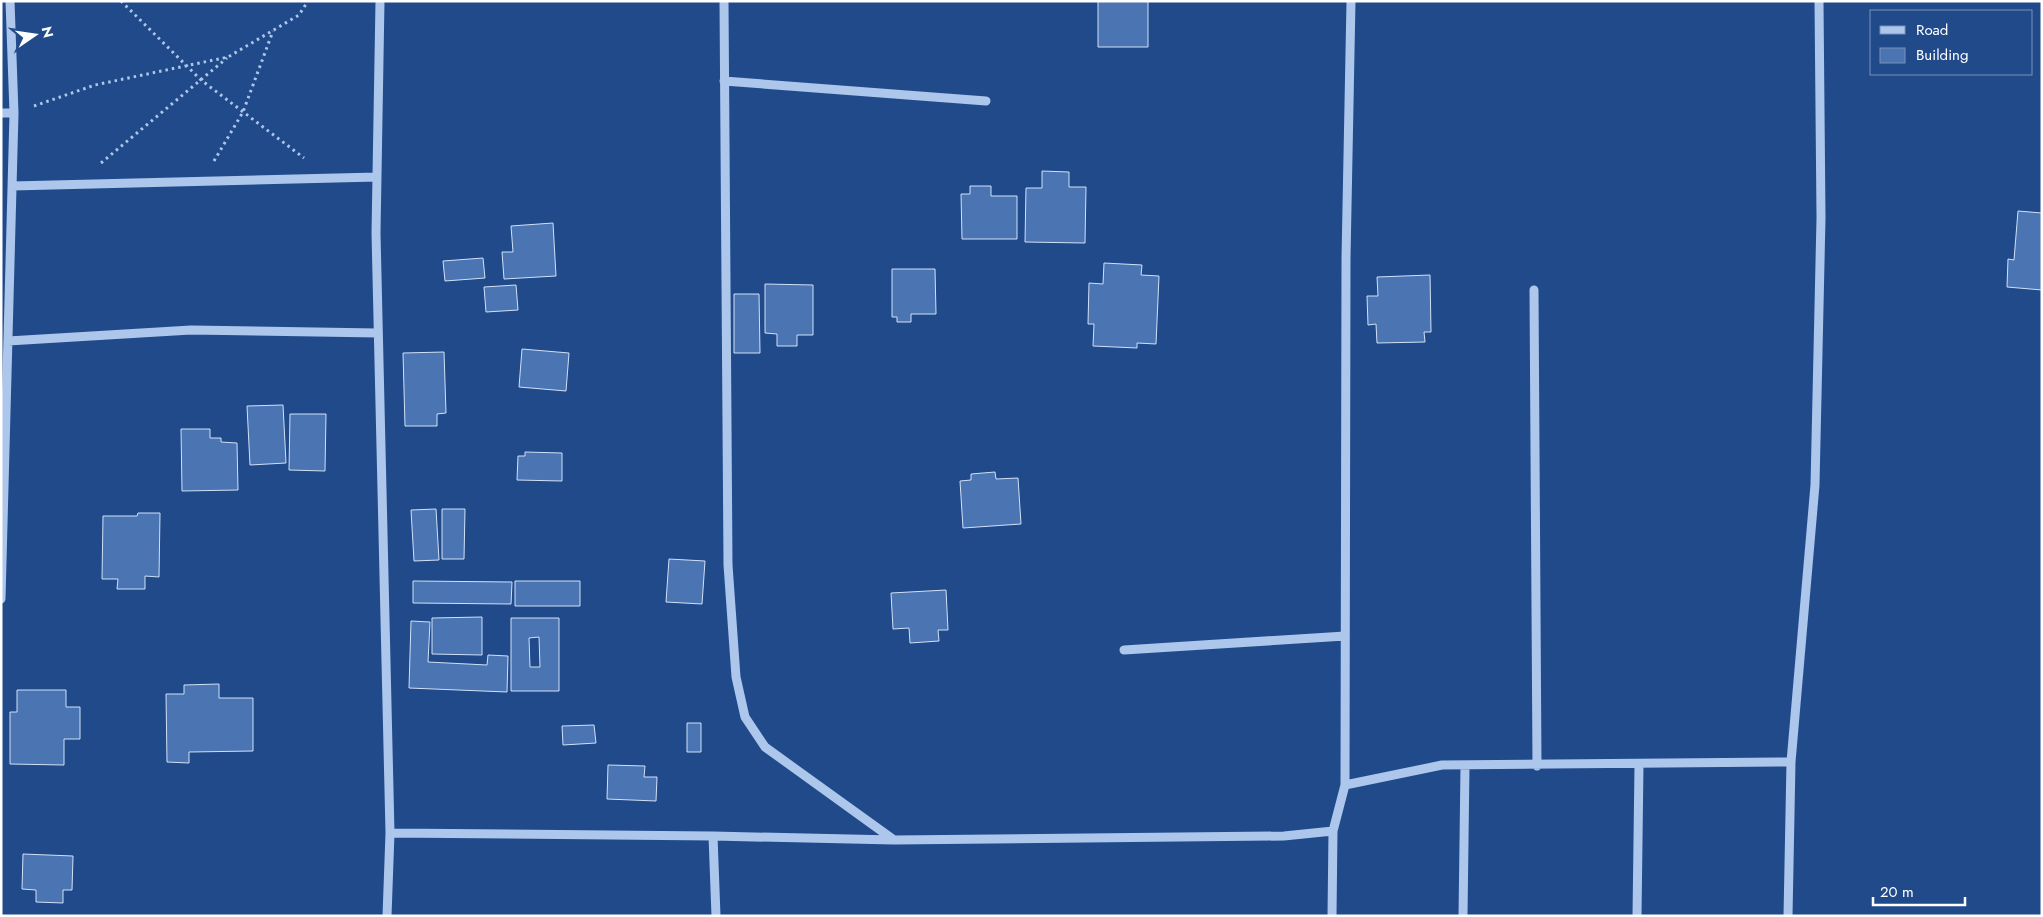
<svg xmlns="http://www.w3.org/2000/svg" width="2043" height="917" font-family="Jost,sans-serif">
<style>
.building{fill:#4a74b2;stroke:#d1e1f8;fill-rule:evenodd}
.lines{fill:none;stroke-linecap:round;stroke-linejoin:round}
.path{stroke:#adc6eb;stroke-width:3;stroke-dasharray:2.5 4;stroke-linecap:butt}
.minor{stroke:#adc6eb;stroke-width:9}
</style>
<rect width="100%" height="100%" fill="#214a8a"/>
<!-- building -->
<path class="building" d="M1098,1H1148V47H1098Z
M1042,171L1069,172V187H1086L1085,243L1025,242L1026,188H1042Z
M970,186H991V196H1017V239H962L961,194H970Z
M2018,211L2042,213V290L2007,287L2008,259L2014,260Z
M553,223L556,276L504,279L502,252H513L511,226Z
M483,258L485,278L445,281L443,261Z
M1104,263L1142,265L1141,275L1159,276L1156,344L1137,343V348L1093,346L1094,324H1088L1089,283L1103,284Z
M892,269H935L936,314H911V322H897V317H892Z
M1430,275L1431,332H1424L1425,342L1377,343L1376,324L1368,325L1367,296H1378L1377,277Z
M765,284L813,285V335H797V346H777V334L765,333Z
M516,285L518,310L486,312L484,287Z
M734,294H759L760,353H734Z
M522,349L569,353L566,391L519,387Z
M444,352L446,413L437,414V426H405L403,353Z
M283,405L286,463L250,465L247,406Z
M290,414H326L325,471L289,470Z
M181,429H210V438H221V442L237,443L238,490L182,491Z
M525,452L562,453V481L517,480L518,456H525Z
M995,472L996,479L1018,478L1021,524L963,528L960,481L971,480V474Z
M436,509L439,560L414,561L411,510Z
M442,509H465L464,559H442Z
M138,513H160L159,577L145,576V589H117L118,579H102L103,516H137Z
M669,559L705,561L702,604L666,602Z
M413,581L512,582L511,604L413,603Z
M515,581H580V606H515Z
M946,590L948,630H938L939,641L910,643L909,628L893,629L891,593Z
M482,617V655L432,654V618Z
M511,618H559V691H511ZM539,637L540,667H530L529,638Z
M411,621L430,622L428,662L487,665L488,655L508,656L507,692L409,688Z
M219,684V698H253V751L189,752V763L167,762L166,694H184V685Z
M17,690H66V707H80V739H64V765L10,764V712H17Z
M687,723H701V752H687Z
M594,725L596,743L563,745L562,726Z
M608,765L645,766L644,777H657L656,801L607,799Z
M23,854L73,856L72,890H63V903L36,902V890L22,889Z"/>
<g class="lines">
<!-- path -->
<path class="path" d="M121,1L201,80L304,158
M34,106L95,85L228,57L299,15L308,1
M214,161L243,112L273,31
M101,163L227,58"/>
<!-- minor -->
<path class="minor" d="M380,1L376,233L390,833L387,916
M724,1L728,565L736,677L745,717L765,747L894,840
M724,81L986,101
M1,113H14
M12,186L377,177
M1534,290L1537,766
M8,341L191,330L378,333
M1,599L14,113L10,1
M1124,650L1345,636
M1345,785L1346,259L1351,1
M390,833L713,836L894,840L1284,836L1333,831L1345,785L1442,765L1791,762
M713,836L716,916
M1332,916L1333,831
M1463,916L1465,766
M1637,916L1639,765
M1788,916L1791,762L1815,485L1821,218L1819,1"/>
</g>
<!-- border -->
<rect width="2043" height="917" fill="none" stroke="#ffffff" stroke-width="5"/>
<!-- legend -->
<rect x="1870" y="10" width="162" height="65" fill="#214a8a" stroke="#7a92b9"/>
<rect x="1880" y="26" width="25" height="8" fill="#adc6eb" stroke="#7a92b9"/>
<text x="1916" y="35" font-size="15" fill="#ffffff">Road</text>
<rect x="1880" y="48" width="25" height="15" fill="#4a74b2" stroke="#7a92b9"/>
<text x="1916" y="60" font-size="15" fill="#ffffff">Building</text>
<!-- north arrow -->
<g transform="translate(35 35) rotate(77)" stroke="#214a8a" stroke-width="4" paint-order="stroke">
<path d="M0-4L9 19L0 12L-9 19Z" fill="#ffffff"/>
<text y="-8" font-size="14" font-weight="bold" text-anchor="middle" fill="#ffffff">N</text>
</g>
<!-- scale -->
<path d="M1873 897v8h92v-8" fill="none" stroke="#ffffff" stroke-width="2.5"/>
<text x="1880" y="897" font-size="15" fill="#ffffff" stroke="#214a8a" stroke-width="4" paint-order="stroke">20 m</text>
</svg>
